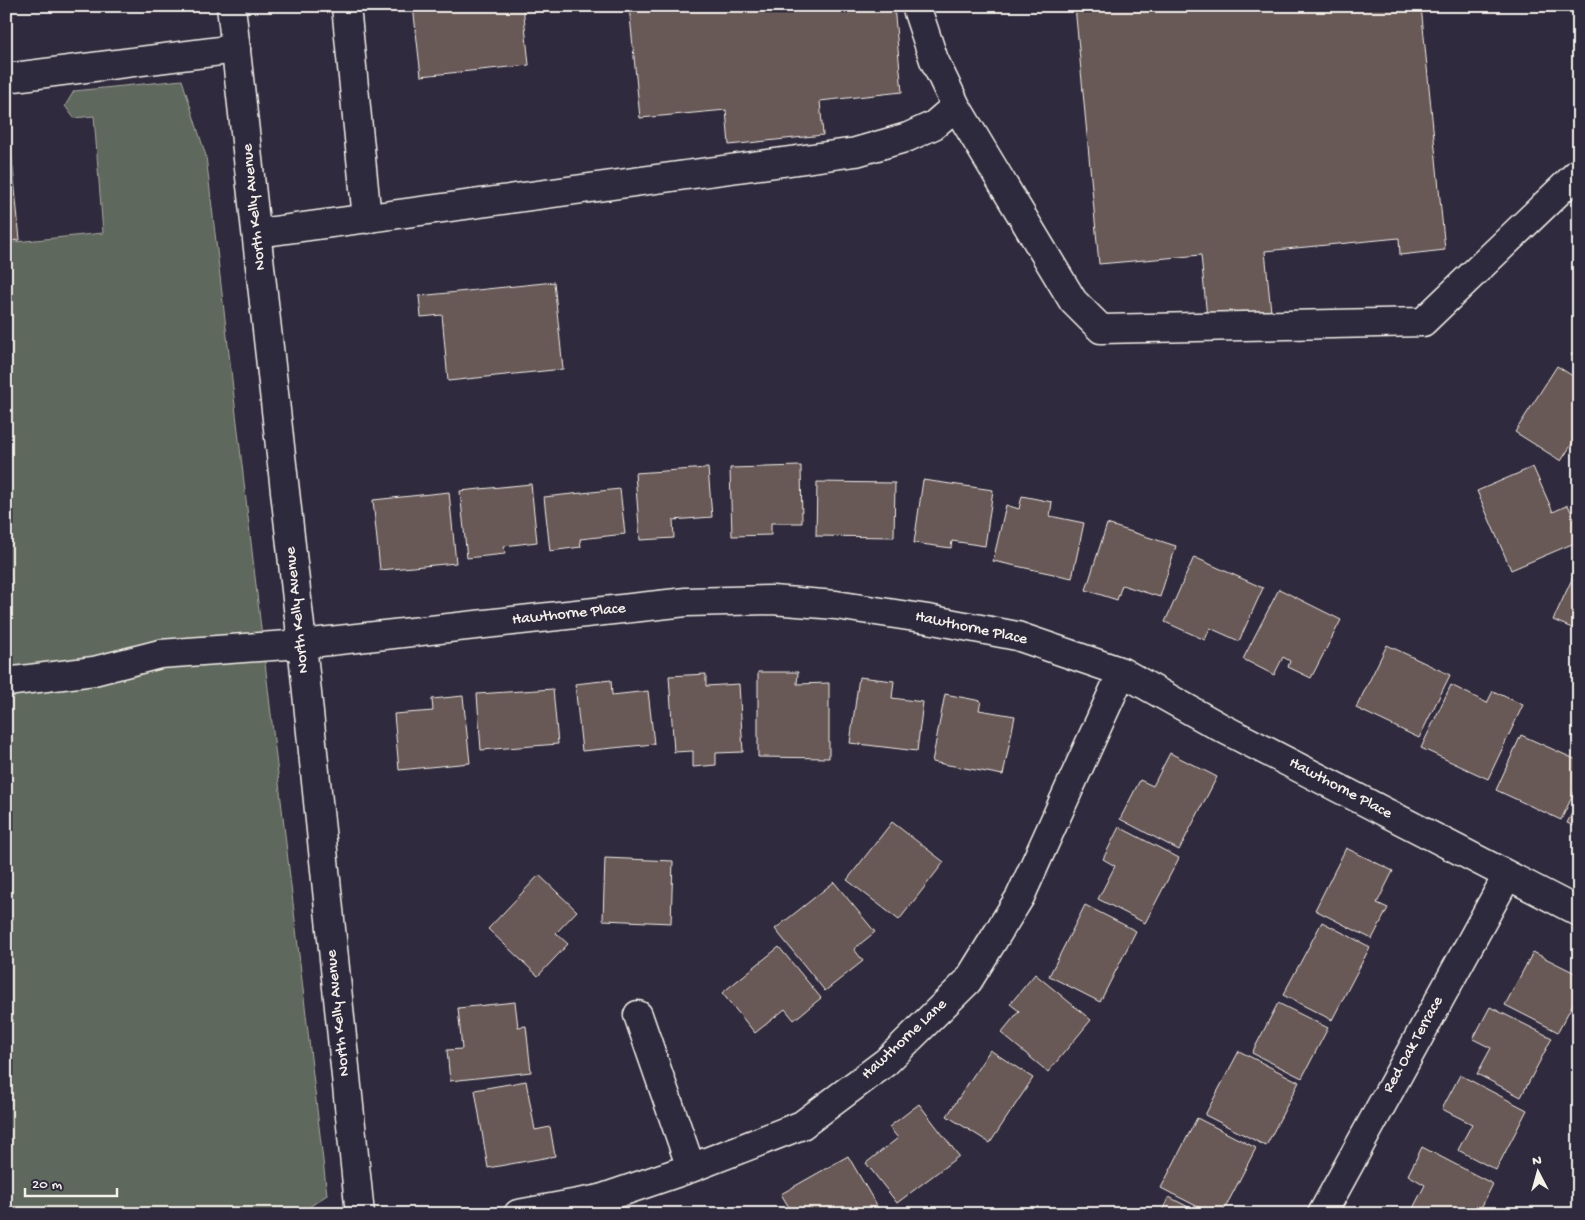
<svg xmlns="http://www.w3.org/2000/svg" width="1585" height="1220" font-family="'Gochi Hand',sans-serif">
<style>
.green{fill:#5e675b;stroke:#a9aca2}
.building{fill:#685956;stroke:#f4f1e8}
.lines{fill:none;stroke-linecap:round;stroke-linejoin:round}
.minor-casing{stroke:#f4f1e8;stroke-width:31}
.major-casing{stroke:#f4f1e8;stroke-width:31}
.minor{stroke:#2f2a3d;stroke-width:28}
.major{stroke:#2f2a3d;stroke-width:28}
.labels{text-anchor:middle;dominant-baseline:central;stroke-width:4;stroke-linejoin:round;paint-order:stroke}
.street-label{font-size:16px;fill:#f4f1e8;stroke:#2f2a3d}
</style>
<rect width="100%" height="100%" fill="#2f2a3d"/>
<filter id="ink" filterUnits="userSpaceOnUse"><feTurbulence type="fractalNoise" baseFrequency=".02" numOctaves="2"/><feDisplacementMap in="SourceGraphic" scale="10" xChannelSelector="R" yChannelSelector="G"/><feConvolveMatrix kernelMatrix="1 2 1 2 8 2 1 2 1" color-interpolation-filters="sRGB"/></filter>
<g filter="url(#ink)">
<!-- green -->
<path class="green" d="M182,80L206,156L327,1195L302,1212L285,1214H6V243L103,233L94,116L74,118L65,106L74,91Z"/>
<!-- building -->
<path class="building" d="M413,6H523L529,65L421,76Z
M629,6H894L902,92L820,101L823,135L729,145L726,110L640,118Z
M1075,6H1421L1445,250L1400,255L1399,238L1265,251L1271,312L1207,318L1201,255L1099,264Z
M6,159H12L20,240L6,241Z
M554,282L563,369L448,381L442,315L421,317L419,296Z
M1579,344V360L1571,355Z
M1557,366L1579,380V433L1561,461L1515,432Z
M801,466L802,523H771V535L732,536L730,468Z
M1533,467L1553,512L1568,505L1579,529V541L1511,570L1477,491Z
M708,468L712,517L673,520L674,538L640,540L635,473Z
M923,480L993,490L985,546L952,541L951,548L914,543Z
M817,482L895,483L894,537L816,536Z
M531,484L537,542L504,546L505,554L467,558L460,491Z
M620,489L625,534L580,539L581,547L550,551L544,497Z
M449,492L456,563L380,570L373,500Z
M1022,496L1052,502L1050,516L1084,523L1072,578L993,561L1006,505L1019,509Z
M1107,524L1176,546L1160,597L1122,585L1117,600L1086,590Z
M1194,557L1263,588L1239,641L1210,628L1205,640L1165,622Z
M1579,564V631L1553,620Z
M1279,589L1341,620L1311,678L1288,667L1290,661L1283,657L1274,675L1243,659Z
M1387,645L1450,675L1419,738L1356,708Z
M758,672H798L797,684L829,683V758L758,757Z
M706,674V686L739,684L743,752L716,753V765L693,767V751L674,752L669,676Z
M859,677L894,681L892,698L923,702L917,751L850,743Z
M611,680L612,695L648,691L654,744L582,751L575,684Z
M1451,685L1487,703L1493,691L1523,705L1488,779L1421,748Z
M553,689L558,744L481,750L477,694Z
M945,694L981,701L979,710L1015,716L1003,775L932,762Z
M463,696L470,763L399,770L394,714L433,711L432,699Z
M1521,735L1579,761V782L1561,820L1496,790Z
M1170,753L1217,777L1179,850L1120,819L1140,780L1153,786Z
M1579,799V828L1567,823Z
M892,822L944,862L899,920L847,880Z
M1119,827L1179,858L1145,923L1098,899L1115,866L1103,859Z
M1346,848L1393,871L1377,903L1388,908L1372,939L1315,910Z
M605,858L673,861L671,923L603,920Z
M539,875L577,911L556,933L568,944L538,976L488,929Z
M834,882L875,932L854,949L863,961L825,991L775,929Z
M1085,905L1136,931L1100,1002L1049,976Z
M1322,922L1370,947L1332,1020L1283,995Z
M779,947L821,998L794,1020L785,1009L755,1033L722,993Z
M1533,952L1579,975V992L1558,1032L1505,1005Z
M1035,974L1091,1020L1048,1072L1001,1033L1019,1011L1010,1004Z
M515,1002L518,1027L526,1026L531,1072L450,1081L447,1050L462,1049L458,1008Z
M1278,1003L1328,1028L1302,1078L1252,1053Z
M1490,1007L1552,1038L1521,1097L1477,1074L1491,1048L1473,1039Z
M990,1050L1033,1078L990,1143L947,1116Z
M1239,1051L1299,1082L1266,1146L1205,1115Z
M1460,1075L1527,1110L1496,1170L1458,1150L1472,1124L1442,1109Z
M526,1081L535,1130L550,1127L555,1156L488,1168L475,1090Z
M919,1104L959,1156L897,1203L866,1163L898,1138L889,1127Z
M1197,1118L1256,1148L1222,1214H1212L1161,1188Z
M1422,1147L1493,1184L1478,1214H1410L1425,1185L1408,1175Z
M848,1156L881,1213L793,1214L781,1194Z
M1169,1197L1202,1214H1160Z"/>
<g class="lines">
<!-- minor casing -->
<g class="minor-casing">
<path id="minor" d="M346,6L367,219
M6,78L236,49
M956,106L1073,301L1101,329L1423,322L1579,172
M258,233L856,152L908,137L934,125L956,106L934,60L916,6
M6,682L94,671L160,654L302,644L686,602L772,600L836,605L928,619L1017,636L1122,672L1220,727L1579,912
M638,1015L691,1168
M518,1214L600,1199L691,1168L802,1125L886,1062L968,981L1020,897L1122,672
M1322,1214L1507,876"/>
</g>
<!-- major casing -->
<g class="major-casing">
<path id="major" d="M231,6L302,644L360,1214"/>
</g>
<!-- minor -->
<use href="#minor" class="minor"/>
<!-- major -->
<use href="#major" class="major"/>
</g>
</g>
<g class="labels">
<!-- street labels -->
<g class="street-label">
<text transform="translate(255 207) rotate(-96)">North Kelly Avenue</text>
<text transform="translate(298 610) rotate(-96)">North Kelly Avenue</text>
<text transform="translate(569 615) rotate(-6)">Hawthorne Place</text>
<text transform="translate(971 629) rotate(12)">Hawthorne Place</text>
<text transform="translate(1340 789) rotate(28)">Hawthorne Place</text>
<text transform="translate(339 1013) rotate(-96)">North Kelly Avenue</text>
<text transform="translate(905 1040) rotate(-43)">Hawthorne Lane</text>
<text transform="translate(1414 1045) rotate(-61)">Red Oak Terrace</text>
</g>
</g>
<!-- margin -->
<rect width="1585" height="1220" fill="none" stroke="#2f2a3d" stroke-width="25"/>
<rect x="12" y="12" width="1560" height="1195" fill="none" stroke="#f4f1e8" stroke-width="2" filter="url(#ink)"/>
<!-- north arrow -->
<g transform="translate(1538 1172) rotate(354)" stroke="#2f2a3d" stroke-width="4" paint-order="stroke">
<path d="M0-4L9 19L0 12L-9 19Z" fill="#f4f1e8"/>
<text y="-8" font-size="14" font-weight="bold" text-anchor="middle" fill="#f4f1e8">N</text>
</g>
<!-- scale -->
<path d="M25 1188v8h92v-8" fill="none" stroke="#f4f1e8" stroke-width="2.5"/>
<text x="32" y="1188" font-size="15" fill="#f4f1e8" stroke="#2f2a3d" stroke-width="4" paint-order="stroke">20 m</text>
</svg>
